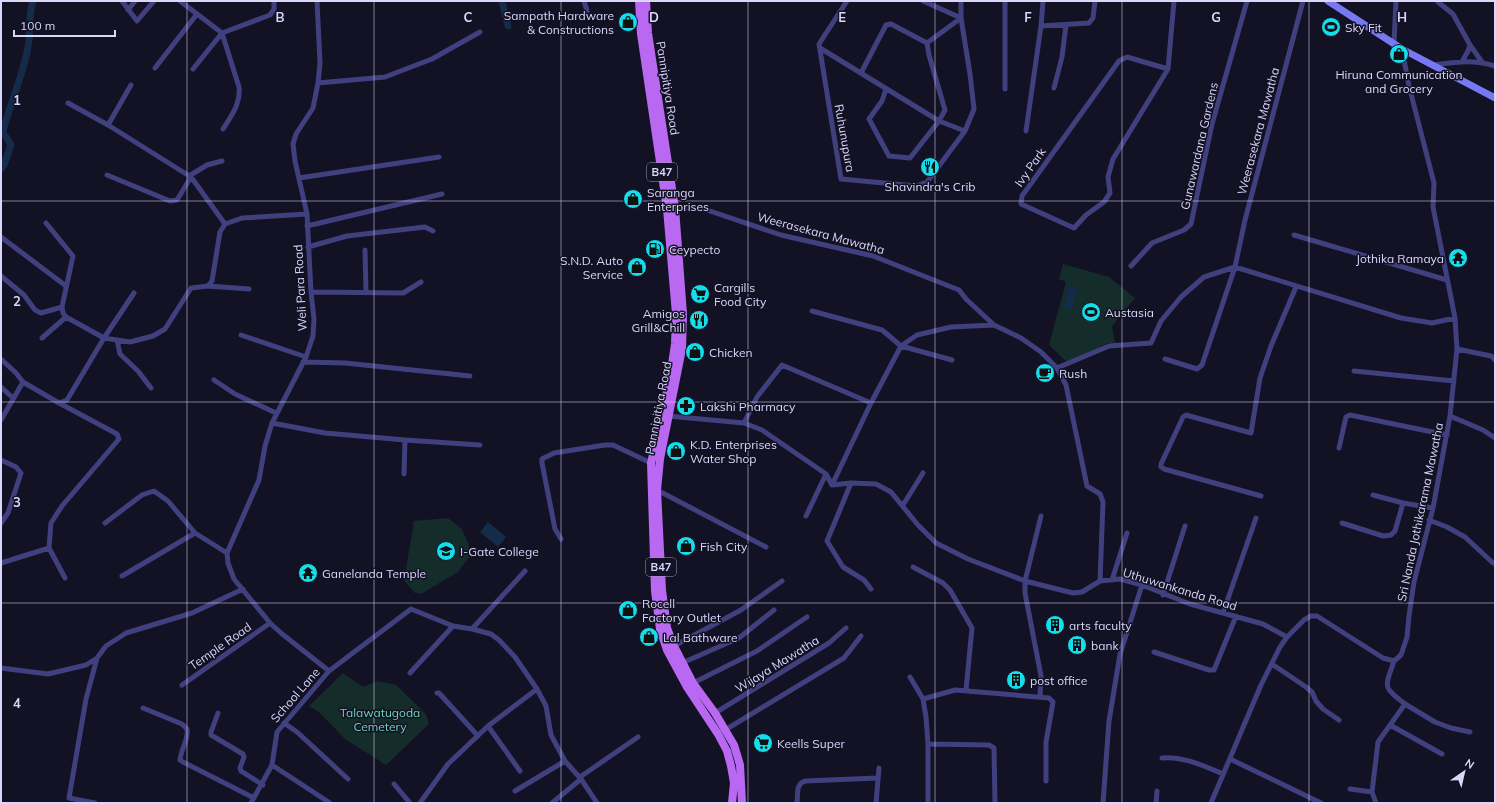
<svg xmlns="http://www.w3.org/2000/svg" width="1496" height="804" font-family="Mulish,sans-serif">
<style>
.green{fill:#142d2b}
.water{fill:#152b4a}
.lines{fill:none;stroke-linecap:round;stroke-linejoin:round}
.canal{stroke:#152b4a;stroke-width:7}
.street{stroke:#40407f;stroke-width:5}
.secondary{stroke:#7779f3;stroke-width:7}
.primary{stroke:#b968f1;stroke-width:8}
.grid{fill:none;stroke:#dad7fb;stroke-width:1;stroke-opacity:0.55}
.labels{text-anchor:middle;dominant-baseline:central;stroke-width:3;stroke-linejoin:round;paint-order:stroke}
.shield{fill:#131124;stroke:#9e9cba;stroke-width:1}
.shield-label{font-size:11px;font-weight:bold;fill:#dad7fb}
.poi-label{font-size:12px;fill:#dad7fb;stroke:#131124;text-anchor:start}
.street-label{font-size:12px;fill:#dad7fb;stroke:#131124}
.park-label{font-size:12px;fill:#6ad5b6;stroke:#131124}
.grid-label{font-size:13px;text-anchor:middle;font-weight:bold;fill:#dad7fb;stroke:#131124;stroke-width:3;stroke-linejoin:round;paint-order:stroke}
</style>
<rect width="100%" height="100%" fill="#131124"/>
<!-- green -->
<path class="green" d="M1063,264L1109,277L1135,298L1112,326L1115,343H1108L1068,363L1049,345L1066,282L1059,279Z
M448,518L462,529L472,553L458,572L421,594L415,593L404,580L414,521Z
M343,673L363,687L377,681L396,685L426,714L429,724L386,765L345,739L320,713L309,706Z"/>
<!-- water -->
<path class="water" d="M1069,285L1078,287L1072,310L1063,308Z
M488,522L506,537L498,547L480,532Z"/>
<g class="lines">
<!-- canal -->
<path class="canal" d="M502,1L508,26
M1,169L4,165L11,145L3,132C10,103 23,76 28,47C31,32 28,15 33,1"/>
<!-- street -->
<path class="street" d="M122,1L137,21L154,1
M180,1L222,33L239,87C241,104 231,116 223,129
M584,1L587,11
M847,1L819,44L841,179L916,186L927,182L965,131L974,109L970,74L961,18V1
M923,1L961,18
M1438,2L1453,14L1470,45L1482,62
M128,10L135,1
M1041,26L1089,23L1093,18L1095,1
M927,43L961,18
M1394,43L1396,1
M820,48L939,121L965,131
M1463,60L1468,51L1470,45
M1433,65C1456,62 1472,59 1495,66
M155,68L197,14
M193,69L222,33L270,15L274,9V1
M1168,69L1127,57L1119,61L1022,196L1021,204L1074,228L1086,215L1104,202L1110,193L1108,177L1113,159L1168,69L1174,1
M861,73L886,25L891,24L927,43
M318,83L385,77L432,59L480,32
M1054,88L1062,57L1066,25
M886,89L882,101L869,119L889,156L910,158L939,121L945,110L929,55L927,43
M1005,89V1
M68,103L108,125L191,177L225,224
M108,125L131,85
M1026,131L1041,26L1043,1
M107,175L170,201L177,200L191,177
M189,176L207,165L222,161
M299,178L439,157
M672,208L704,209L781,235L873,256L959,290L966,299L994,325L1021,338L1041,352L1057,368L1066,385L1087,486L1100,494L1103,502L1100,581
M46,223L73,256L62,307L63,313L66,317L104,338L134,293
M307,226L442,194
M1294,235L1447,280
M1,237L66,286
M308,247L347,236L425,227L433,231
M365,250L366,292
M1131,266L1152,243L1184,230L1191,224L1212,124L1247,1
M1,276L24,295L35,310L41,313L62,307
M208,286L249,289
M311,292L403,293L421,282
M812,311L882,330L901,346L952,360
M241,335L306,357
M42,338L66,317
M117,340L120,354L138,371L151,388
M1457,349L1491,356L1495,360
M1,359L16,373L23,382L59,403L67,400L104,338L130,342L153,336L165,329L191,288L208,286L212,281L220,232L225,224L242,218L307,214
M1165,359L1197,369L1202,365L1235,267L1245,220L1303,1
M303,362L345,363L470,376
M1057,368L1109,346L1151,343L1161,321L1181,297L1204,277L1235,267L1401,318L1432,323L1455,318
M1354,371L1454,381
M214,380L235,394L276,413
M1,387L13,398
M59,403L117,434L119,439L62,506L51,523L49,548L65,578
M668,416L744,423L762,430L826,474L832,485L851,483L876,484L891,492L918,525L936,543L968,559L1025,581L1073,593L1082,592L1100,581L1120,579L1142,585L1190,604L1263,624L1287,637
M1450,416L1483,430L1495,438
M1,420L23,382
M272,423L325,433L405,440L480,445
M744,423L757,397L782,365L871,403
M1339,448L1346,417L1350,415L1447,435
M1,460L16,467L21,473L8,513L1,523
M404,474L405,440
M851,483L827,541L843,567L864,580L871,589
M832,485L871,403L901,346L917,335L951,327L994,325
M657,490L766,547
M1373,495L1403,503L1433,508
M1261,496L1164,469L1161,467V464L1183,417L1186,415L1251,433L1260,378L1271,346L1296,287
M903,505L923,473
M806,516L826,474
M1429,520L1447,527L1465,537L1493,563
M105,523L142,495L154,491L168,501L195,533L227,553
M1342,523L1383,536L1391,535L1395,531L1403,503
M561,539L555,529L542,463V459L554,453L605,445H613L651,463
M1,563L49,548
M913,567L943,583L950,590L972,628L966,690
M122,576L195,533
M1112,580L1127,533
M1163,595L1185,526
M1223,613L1256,518
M472,629L525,571
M674,646L741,610L782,581
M1154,652L1209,670H1214L1236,616
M682,663L739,638L774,610
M1272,664L1306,687L1312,692L1316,701L1323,709L1339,720
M1,668L48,674L86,665L97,658L106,646L126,633L192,613L243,589
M329,671L411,609L453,626L472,629L491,634L499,640L515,657L537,689L546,706L551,735L565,761L581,779L597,803
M410,673L453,626
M910,677L923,699L926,717L928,744
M693,683L757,651L807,617
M182,685L270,623
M437,693H439L478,736
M1040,697L1041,676L1025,593V581L1041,516
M923,699L955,690L1049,698L1053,702L1046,742V781
M1405,704L1435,722L1451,728L1470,732
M143,708L182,724L187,729C189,739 181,749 180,760L183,762L254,798
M218,713L211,732V735L243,754L244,757L240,768L241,771L263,785
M715,713L829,643L846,628
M284,723L297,732L348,779
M1390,725L1442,754
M488,726L520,771
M725,730L844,658L861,636
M1162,758C1183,756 1204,766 1223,774
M1230,759L1321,803
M272,765L330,803
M580,777L638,737
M394,784L410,803
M1350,789L1372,792
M515,791L565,761
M95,803L69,798L86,699L97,658
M251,803L272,765L277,732L329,671L281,633L270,623L234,579L228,563L227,553L259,480L265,446L272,423L306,357L313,336L314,319L311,292L307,214L295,161L293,144L296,134L313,108L318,83L320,63L317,1
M420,803L448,764L488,726L537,689
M552,803L581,779
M797,803L798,788L801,783L805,781L878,778
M876,803L879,768
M928,803V744L989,745L994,748L995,803
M1103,803L1109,721L1120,654L1142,585
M1156,803L1157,791
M1211,803L1261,685L1280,647L1287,637L1304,620L1311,616H1317L1383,658L1394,661L1401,655L1407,637L1409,616L1414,582L1433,508L1450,416L1457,349L1455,318L1433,207L1434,183L1409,86L1402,49
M1376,803L1372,792L1378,742L1405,704C1382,686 1385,688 1394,661"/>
<!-- secondary -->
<path class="secondary" d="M1328,1L1402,49L1495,98"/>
<!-- primary -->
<path class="primary" d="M639,1L641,34L667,209L676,314L675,344L670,378L651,463L655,591L660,629L667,650L687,687L718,734L727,751L731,766L734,783L732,803
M646,1L648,33L675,208L683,314L682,349L660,459L657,490L662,590L667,628L674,646L693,683L715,713L734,745L740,765L742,803"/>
</g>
<!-- grid -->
<path class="grid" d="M187,1V803M374,1V803M561,1V803M748,1V803M935,1V803M1122,1V803M1309,1V803M1,201H1495M1,402H1495M1,603H1495"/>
<!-- icons -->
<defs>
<g id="shop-disc" transform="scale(1)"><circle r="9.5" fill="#15ddea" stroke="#131124"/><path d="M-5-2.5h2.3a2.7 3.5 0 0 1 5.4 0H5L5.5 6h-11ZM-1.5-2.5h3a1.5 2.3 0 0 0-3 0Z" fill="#111"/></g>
<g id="stadium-disc" transform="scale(1)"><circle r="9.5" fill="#15ddea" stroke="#131124"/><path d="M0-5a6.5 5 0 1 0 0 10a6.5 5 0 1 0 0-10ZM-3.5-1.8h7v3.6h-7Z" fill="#111"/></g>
<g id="restaurant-disc" transform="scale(1)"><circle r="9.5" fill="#15ddea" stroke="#131124"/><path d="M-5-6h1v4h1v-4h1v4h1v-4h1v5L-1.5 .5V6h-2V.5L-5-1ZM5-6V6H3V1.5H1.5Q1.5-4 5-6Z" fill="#111"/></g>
<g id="fuel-disc" transform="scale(1)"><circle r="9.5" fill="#15ddea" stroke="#131124"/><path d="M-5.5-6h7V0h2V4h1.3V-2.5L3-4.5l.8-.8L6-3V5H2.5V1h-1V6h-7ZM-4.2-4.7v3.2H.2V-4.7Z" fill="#111"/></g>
<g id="temple-disc" transform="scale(1)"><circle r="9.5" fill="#15ddea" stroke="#131124"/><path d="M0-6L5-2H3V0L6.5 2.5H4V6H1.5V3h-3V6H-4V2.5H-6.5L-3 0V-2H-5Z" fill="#111"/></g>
<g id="supermarket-disc" transform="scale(1)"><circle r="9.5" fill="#15ddea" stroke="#131124"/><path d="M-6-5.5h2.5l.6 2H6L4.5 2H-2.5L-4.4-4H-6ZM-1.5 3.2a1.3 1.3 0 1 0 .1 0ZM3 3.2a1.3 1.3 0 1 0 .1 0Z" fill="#111"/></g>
<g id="cafe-disc" transform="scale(1)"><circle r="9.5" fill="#15ddea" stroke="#131124"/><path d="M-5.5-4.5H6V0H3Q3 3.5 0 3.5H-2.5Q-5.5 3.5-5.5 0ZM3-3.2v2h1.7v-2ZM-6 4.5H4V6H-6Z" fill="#111"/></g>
<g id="pharmacy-disc" transform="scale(1)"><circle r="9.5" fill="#15ddea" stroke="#131124"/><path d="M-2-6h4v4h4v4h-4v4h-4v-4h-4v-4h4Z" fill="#111"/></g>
<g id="school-disc" transform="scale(1)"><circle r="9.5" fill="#15ddea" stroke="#131124"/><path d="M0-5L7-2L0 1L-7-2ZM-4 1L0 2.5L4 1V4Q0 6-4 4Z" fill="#111"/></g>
<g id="building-disc" transform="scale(1)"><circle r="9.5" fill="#15ddea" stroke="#131124"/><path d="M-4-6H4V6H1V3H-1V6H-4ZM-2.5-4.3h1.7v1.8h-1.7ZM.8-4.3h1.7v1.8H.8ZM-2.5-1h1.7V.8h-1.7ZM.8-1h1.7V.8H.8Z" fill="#111"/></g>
</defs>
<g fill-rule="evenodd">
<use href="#shop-disc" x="628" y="22"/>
<use href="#stadium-disc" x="1331" y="27"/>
<use href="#shop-disc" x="1399" y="54"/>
<use href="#restaurant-disc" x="930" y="167"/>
<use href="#shop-disc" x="633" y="199"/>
<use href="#fuel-disc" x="655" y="249"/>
<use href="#temple-disc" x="1458" y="258"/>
<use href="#shop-disc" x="637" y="267"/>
<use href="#supermarket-disc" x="700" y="294"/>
<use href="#stadium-disc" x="1091" y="312"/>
<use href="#restaurant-disc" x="699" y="320"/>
<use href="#shop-disc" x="695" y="352"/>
<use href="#cafe-disc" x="1045" y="373"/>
<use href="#pharmacy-disc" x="686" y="406"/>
<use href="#shop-disc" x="676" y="451"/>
<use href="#shop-disc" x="686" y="546"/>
<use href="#school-disc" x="446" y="551"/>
<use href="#temple-disc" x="308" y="573"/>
<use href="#shop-disc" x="628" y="610"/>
<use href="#building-disc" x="1055" y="625"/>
<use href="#shop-disc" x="649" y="637"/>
<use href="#building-disc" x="1077" y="645"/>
<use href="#building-disc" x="1016" y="680"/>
<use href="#supermarket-disc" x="763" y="743"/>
</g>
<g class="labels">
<!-- shield labels -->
<g class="shield">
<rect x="647" y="163" width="30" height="18" rx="3"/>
<rect x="646" y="558" width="30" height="18" rx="3"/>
</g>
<g class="shield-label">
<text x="662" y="172">B47</text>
<text x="661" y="567">B47</text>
</g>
<!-- poi labels -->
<g class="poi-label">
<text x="614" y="15" text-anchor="end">Sampath Hardware<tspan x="614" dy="14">&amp; Constructions</tspan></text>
<text x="1345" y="27">Sky Fit</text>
<text x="1399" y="74" text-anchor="middle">Hiruna Communication<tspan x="1399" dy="14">and Grocery</tspan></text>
<text x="930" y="186" text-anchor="middle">Shavindra's Crib</text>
<text x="647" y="192">Saranga<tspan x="647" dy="14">Enterprises</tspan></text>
<text x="669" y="249">Ceypecto</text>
<text x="1444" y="258" text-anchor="end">Jothika Ramaya</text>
<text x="623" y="260" text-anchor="end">S.N.D. Auto<tspan x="623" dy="14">Service</tspan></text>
<text x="714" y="287">Cargills<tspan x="714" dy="14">Food City</tspan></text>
<text x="1105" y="312">Austasia</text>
<text x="685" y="313" text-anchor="end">Amigos<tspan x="685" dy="14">Grill&amp;Chill</tspan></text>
<text x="709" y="352">Chicken</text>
<text x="1059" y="373">Rush</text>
<text x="700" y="406">Lakshi Pharmacy</text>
<text x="690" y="444">K.D. Enterprises<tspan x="690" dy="14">Water Shop</tspan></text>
<text x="700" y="546">Fish City</text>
<text x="460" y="551">I-Gate College</text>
<text x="322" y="573">Ganelanda Temple</text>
<text x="642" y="603">Rocell<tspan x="642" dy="14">Factory Outlet</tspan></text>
<text x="1069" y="625">arts faculty</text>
<text x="663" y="637">Lal Bathware</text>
<text x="1091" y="645">bank</text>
<text x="1030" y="680">post office</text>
<text x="777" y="743">Keells Super</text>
</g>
<!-- street labels -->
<g class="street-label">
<text transform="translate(668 88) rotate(81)">Pannipitiya Road</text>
<text transform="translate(1258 131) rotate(-75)">Weerasekara Mawatha</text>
<text transform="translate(845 138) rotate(80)">Ruhunupura</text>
<text transform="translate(1199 146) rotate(-77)">Gunawardana Gardens</text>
<text transform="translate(1030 167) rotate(-55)">Ivy Park</text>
<text transform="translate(821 233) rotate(15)">Weerasekara Mawatha</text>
<text transform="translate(300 288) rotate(-93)">Weli Para Road</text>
<text transform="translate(658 408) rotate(-79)">Pannipitiya Road</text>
<text transform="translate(1420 512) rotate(-78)">Sri Nanda Jothikarama Mawatha</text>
<text transform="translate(1180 589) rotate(17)">Uthuwankanda Road</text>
<text transform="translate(220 646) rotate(-35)">Temple Road</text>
<text transform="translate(777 664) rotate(-32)">Wijaya Mawatha</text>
<text transform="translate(295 695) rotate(-49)">School Lane</text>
</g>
<!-- park labels -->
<g class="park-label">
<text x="380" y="712">Talawatugoda<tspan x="380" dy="14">Cemetery</tspan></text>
</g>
</g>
<g class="grid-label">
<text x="280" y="22">B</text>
<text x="468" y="22">C</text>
<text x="654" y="22">D</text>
<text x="842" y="22">E</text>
<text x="1028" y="22">F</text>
<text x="1216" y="22">G</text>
<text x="1402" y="22">H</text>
<text x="17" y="105">1</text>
<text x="17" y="306">2</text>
<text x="17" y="507">3</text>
<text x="17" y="708">4</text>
</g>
<!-- border -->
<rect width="1496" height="804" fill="none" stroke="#dad7fb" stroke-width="4"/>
<!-- north arrow -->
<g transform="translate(1464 772) rotate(34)" stroke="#131124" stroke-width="3" paint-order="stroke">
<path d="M0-3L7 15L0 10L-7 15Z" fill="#dad7fb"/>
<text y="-6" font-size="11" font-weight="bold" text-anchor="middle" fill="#dad7fb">N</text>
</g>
<!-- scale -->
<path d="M14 30v6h101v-6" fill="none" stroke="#dad7fb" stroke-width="2"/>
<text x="20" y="30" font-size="12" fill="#dad7fb" stroke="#131124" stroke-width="3" paint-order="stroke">100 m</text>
</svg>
